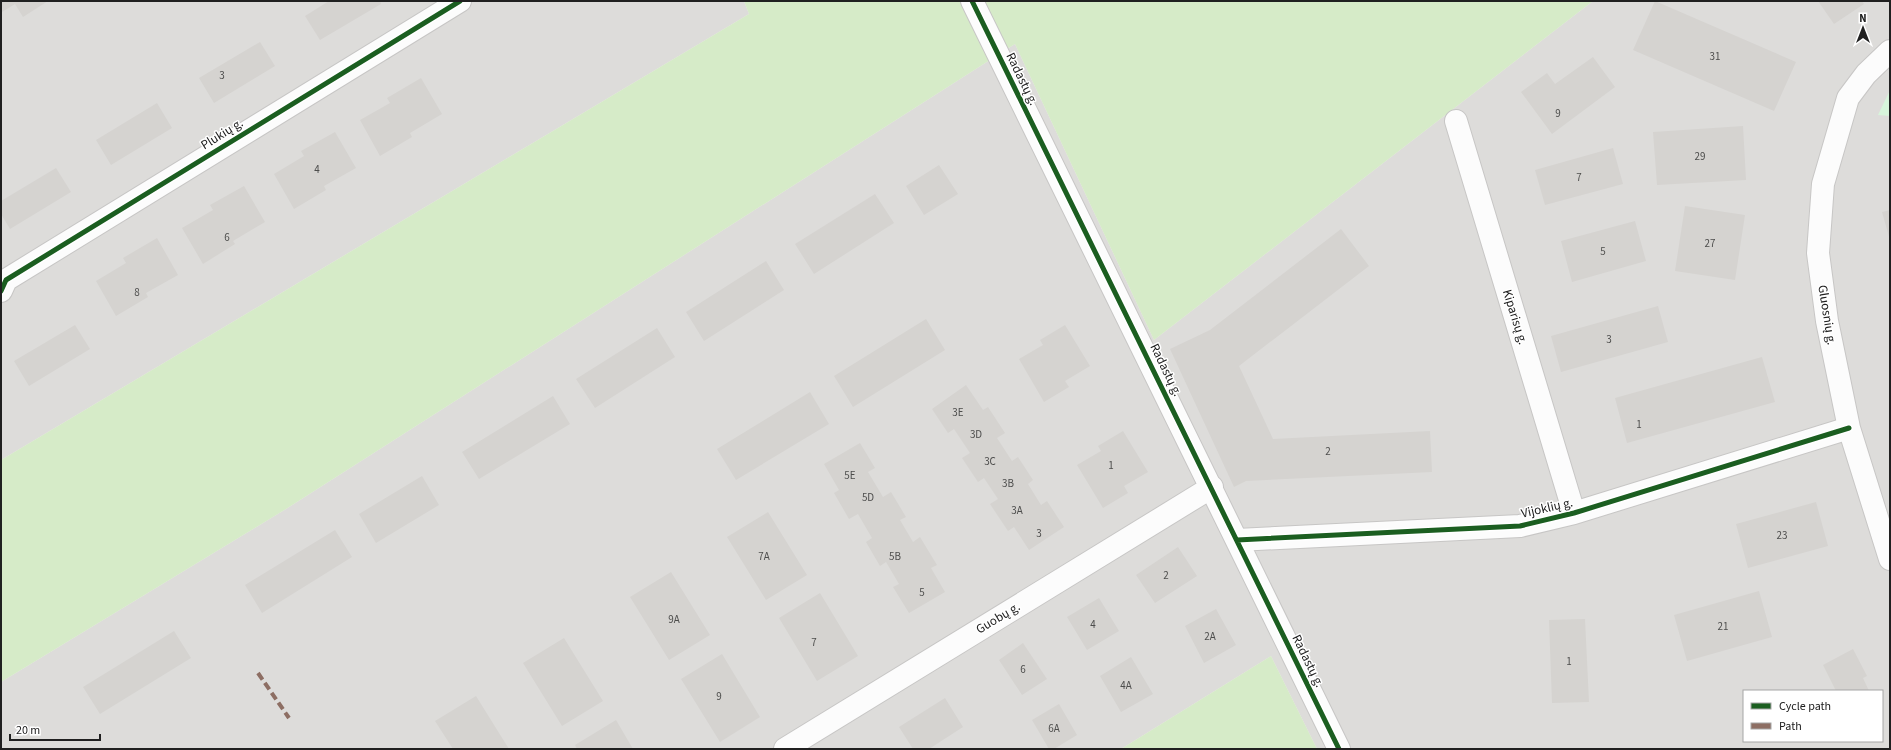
<svg xmlns="http://www.w3.org/2000/svg" width="1891" height="750" font-family="'Source Sans 3',sans-serif">
<style>
.residential{fill:#dddcda;fill-rule:evenodd}
.grass{fill:#d6ebc8}
.park{fill:#d7f4db}
.building{fill:#d5d3d0}
.lines{fill:none;stroke-linecap:round;stroke-linejoin:round}
.street-casing{stroke:#c7c6c5;stroke-width:24}
.street{stroke:#fcfcfc;stroke-width:22}
.quiet{stroke:#8d6e63;stroke-width:4;stroke-dasharray:8 4;stroke-linecap:butt}
.cycleway-casing{stroke:#fff;stroke-width:8}
.cycleway{stroke:#1b5e20;stroke-width:5}
.labels{text-anchor:middle;dominant-baseline:central;stroke-width:3;stroke-linejoin:round;paint-order:stroke}
.number-label{font-size:11px;fill:#4d4d4c}
.street-label{font-size:13px;fill:#202020;stroke:#fff}
</style>
<rect width="100%" height="100%" fill="#eeede9"/>
<!-- residential -->
<path class="residential" d="M1,1H744L749,14L1,460Z
M1593,1H1890V749H1317L1271,656L1121,749H1V682L286,509L1015,44L1154,340ZM1744,691H1882V741H1744Z"/>
<!-- grass -->
<path class="grass" d="M744,1H1593L1154,340L1015,44L286,509L1,682V460L749,14Z
M1271,656L1317,749H1121Z"/>
<!-- park -->
<path class="park" d="M1890,90V116L1878,115Z"/>
<!-- building -->
<path class="building" d="M1,1H48L23,17L15,4L2,12Z
M329,1H380L381,4L320,40L305,16Z
M1655,1L1796,62L1774,111L1633,50Z
M1818,1H1862L1864,4L1834,24Z
M260,42L275,66L214,103L199,78Z
M1593,57L1615,87L1552,134L1521,92L1547,73L1555,84Z
M421,78L442,114L410,133L412,137L380,156L360,120L390,103L387,98Z
M157,103L172,128L111,165L96,140Z
M1743,126L1746,180L1657,185L1653,132Z
M335,132L356,168L324,186L326,190L294,209L274,174L304,156L301,151Z
M1613,148L1623,184L1545,205L1535,170Z
M939,165L958,194L924,215L906,186Z
M56,168L71,192L10,229L1,214V201Z
M244,186L265,222L233,241L235,244L203,264L182,228L213,210L210,205Z
M875,194L894,223L814,274L795,244Z
M1685,206L1745,215L1735,280L1675,271Z
M1890,210V240L1882,212Z
M1635,221L1646,261L1572,282L1561,241Z
M1341,229L1369,266L1239,366L1273,439L1430,431L1432,472L1246,481L1234,487L1170,349L1210,330Z
M157,238L178,275L146,293L148,297L116,316L96,281L126,263L123,258Z
M766,261L784,290L704,341L686,312Z
M1658,306L1668,342L1561,372L1551,336Z
M926,319L945,350L853,407L834,376Z
M75,325L90,349L29,386L14,361Z
M1065,325L1090,366L1065,381L1069,387L1044,402L1019,359L1043,345L1040,340Z
M657,328L675,357L595,408L576,379Z
M1762,357L1775,402L1627,443L1615,398Z
M966,385L983,410L988,407L1005,433L997,438L1012,461L1018,457L1033,480L1028,484L1041,505L1047,501L1064,527L1029,550L1014,527L1008,531L990,504L998,499L984,478L978,482L962,458L970,453L954,429L948,433L932,409Z
M810,392L829,424L736,480L717,449Z
M553,396L570,424L479,479L462,452Z
M1123,431L1148,472L1124,486L1128,493L1103,508L1077,465L1101,451L1098,446Z
M860,443L875,468L868,472L883,497L891,492L906,517L900,520L913,542L920,537L937,565L931,568L945,592L909,613L893,587L899,584L886,562L880,566L866,542L872,538L858,514L849,519L834,493L839,490L824,464Z
M422,476L439,505L376,543L359,514Z
M1816,502L1828,546L1748,568L1736,524Z
M768,512L807,575L766,600L727,537Z
M335,530L352,557L262,613L245,585Z
M1178,547L1197,576L1155,603L1136,575Z
M671,572L710,635L669,660L630,597Z
M1759,591L1772,637L1687,661L1674,615Z
M820,593L858,656L817,681L779,618Z
M1099,598L1119,631L1087,650L1067,617Z
M1216,609L1236,645L1204,663L1185,626Z
M1585,619L1589,702L1552,703L1549,620Z
M174,631L191,658L100,714L83,687Z
M564,638L603,701L562,726L523,663Z
M1023,643L1047,679L1022,695L999,660Z
M1853,649L1867,676L1863,678L1869,691H1836L1823,665Z
M722,654L760,717L720,742L681,679Z
M1131,657L1153,694L1121,712L1100,676Z
M476,696L509,749H453L435,721Z
M945,698L963,727L929,749H913L899,727Z
M1059,704L1077,735L1054,749H1049L1032,720Z
M616,720L633,749H577L575,745Z"/>
<g class="lines">
<!-- street casing -->
<g class="street-casing">
<path id="street" d="M972,1L1339,749
M1890,51L1866,74L1848,98L1823,184L1818,253L1827,321L1849,428L1890,559
M1456,121L1574,513
M1,291L6,280L460,1
M1237,540L1520,526L1574,513L1849,428
M785,749L1212,487"/>
</g>
<!-- street -->
<use href="#street" class="street"/>
<!-- quiet -->
<path class="quiet" d="M258,673L289,718"/>
<!-- cycleway casing -->
<g class="cycleway-casing">
<path id="cycleway" d="M972,1L1339,749
M1,291L6,280L460,1
M1237,540L1520,526L1574,513L1849,428"/>
</g>
<!-- cycleway -->
<use href="#cycleway" class="cycleway"/>
</g>
<g class="labels">
<!-- number labels -->
<g class="number-label">
<text x="1715" y="56">31</text>
<text x="222" y="75">3</text>
<text x="1558" y="113">9</text>
<text x="1700" y="156">29</text>
<text x="317" y="169">4</text>
<text x="1579" y="177">7</text>
<text x="227" y="237">6</text>
<text x="1710" y="243">27</text>
<text x="1603" y="251">5</text>
<text x="137" y="292">8</text>
<text x="1609" y="339">3</text>
<text x="958" y="412">3E</text>
<text x="1639" y="424">1</text>
<text x="976" y="434">3D</text>
<text x="1328" y="451">2</text>
<text x="990" y="461">3C</text>
<text x="1111" y="465">1</text>
<text x="850" y="475">5E</text>
<text x="1008" y="483">3B</text>
<text x="868" y="497">5D</text>
<text x="1017" y="510">3A</text>
<text x="1039" y="533">3</text>
<text x="1782" y="535">23</text>
<text x="764" y="556">7A</text>
<text x="895" y="556">5B</text>
<text x="1166" y="575">2</text>
<text x="922" y="592">5</text>
<text x="674" y="619">9A</text>
<text x="1093" y="624">4</text>
<text x="1723" y="626">21</text>
<text x="1210" y="636">2A</text>
<text x="814" y="642">7</text>
<text x="1569" y="661">1</text>
<text x="1023" y="669">6</text>
<text x="1126" y="685">4A</text>
<text x="719" y="696">9</text>
<text x="1054" y="728">6A</text>
</g>
<!-- street labels -->
<g class="street-label">
<text transform="translate(1022 79) rotate(64)">Radastų g.</text>
<text transform="translate(222 134) rotate(-32)">Plukių g.</text>
<text transform="translate(1827 315) rotate(81)">Gluosnių g.</text>
<text transform="translate(1515 317) rotate(73)">Kiparisų g.</text>
<text transform="translate(1166 370) rotate(64)">Radastų g.</text>
<text transform="translate(1547 508) rotate(-13)">Vijoklių g.</text>
<text transform="translate(998 618) rotate(-31)">Guobų g.</text>
<text transform="translate(1308 661) rotate(64)">Radastų g.</text>
</g>
</g>
<!-- border -->
<rect width="1891" height="750" fill="none" stroke="#202020" stroke-width="4"/>
<!-- legend -->
<rect x="1743" y="690" width="140" height="52" fill="#ffffff" stroke="#a6a6a6"/>
<rect x="1751" y="703" width="20" height="6" fill="#1b5e20" stroke="#a6a6a6"/>
<text x="1779" y="710" font-size="12" fill="#202020">Cycle path</text>
<rect x="1751" y="723" width="20" height="6" fill="#8d6e63" stroke="#a6a6a6"/>
<text x="1779" y="730" font-size="12" fill="#202020">Path</text>
<!-- north arrow -->
<g transform="translate(1863 28)" stroke="#ffffff" stroke-width="3" paint-order="stroke">
<path d="M0-3L7 15L0 10L-7 15Z" fill="#202020"/>
<text y="-6" font-size="11" font-weight="bold" text-anchor="middle" fill="#202020">N</text>
</g>
<!-- scale -->
<path d="M10 734v6h90v-6" fill="none" stroke="#202020" stroke-width="2"/>
<text x="16" y="734" font-size="12" fill="#202020" stroke="#ffffff" stroke-width="3" paint-order="stroke">20 m</text>
</svg>
